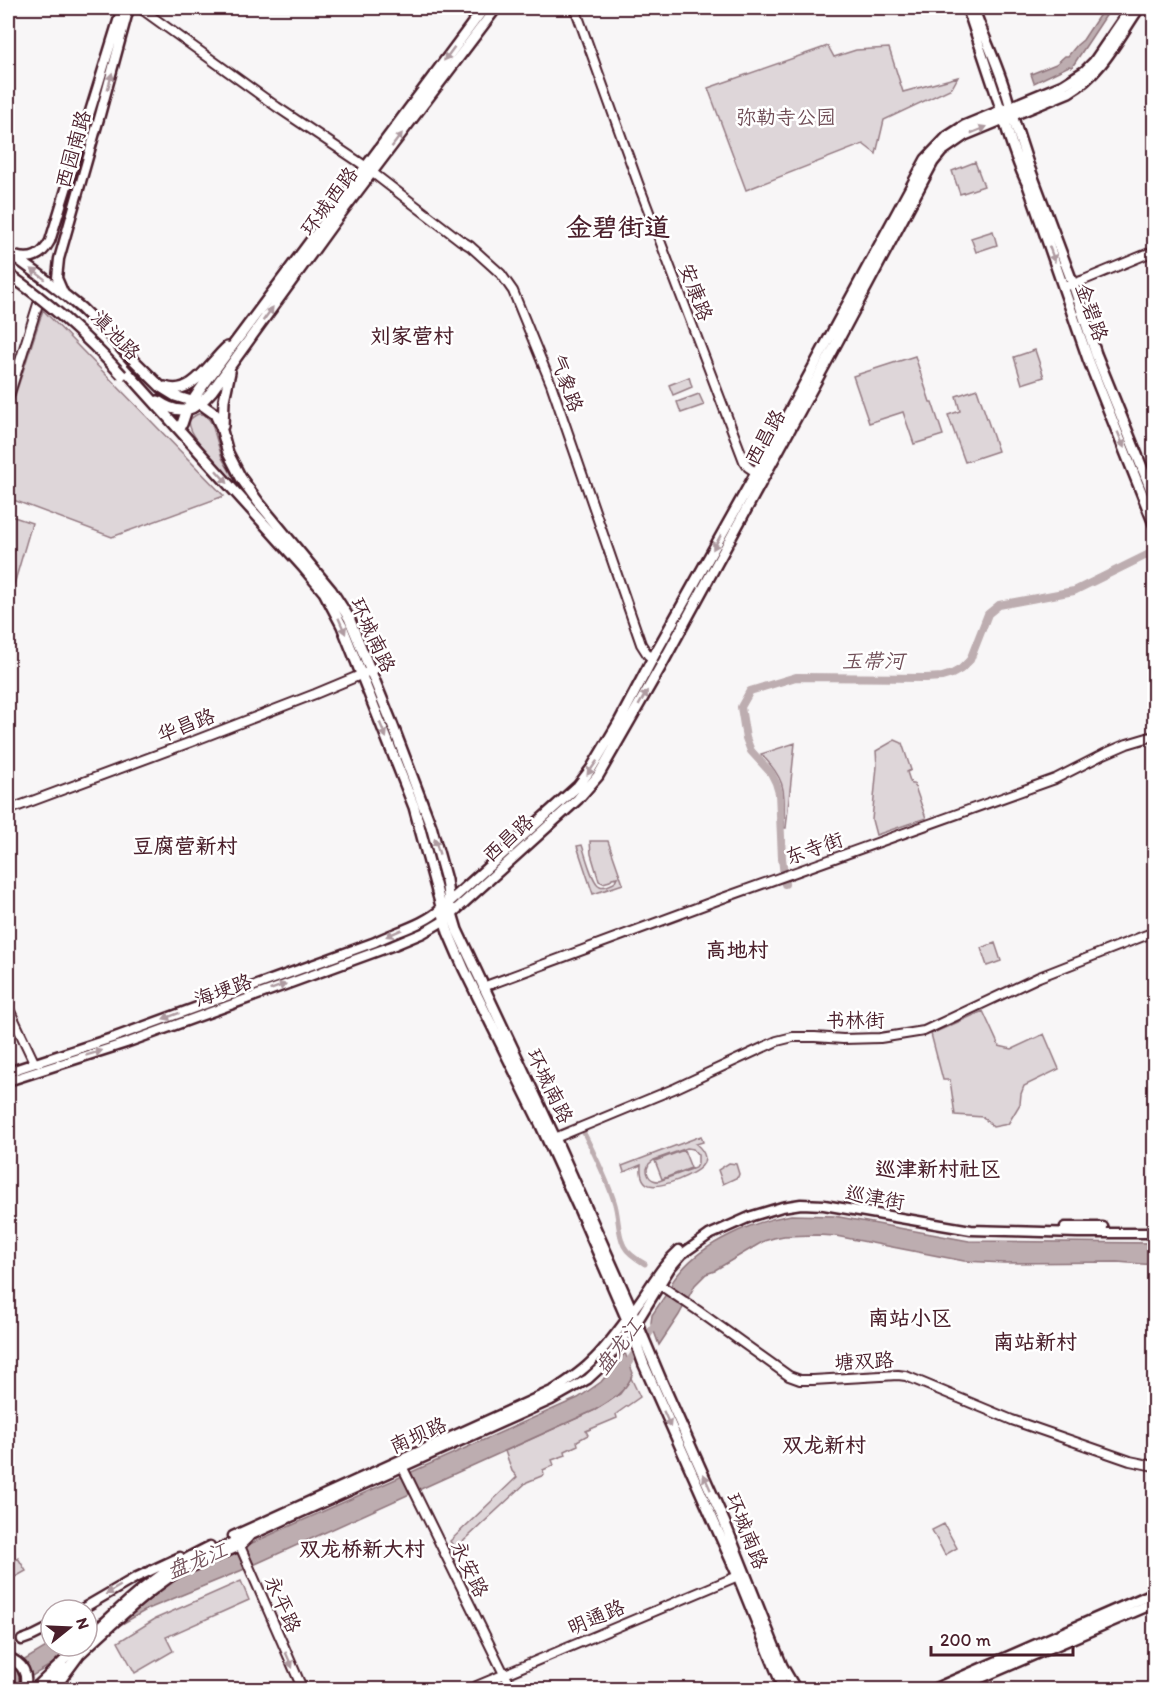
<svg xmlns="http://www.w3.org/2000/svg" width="1162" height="1697" font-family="Itim,'LXGW WenKai TC',sans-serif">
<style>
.green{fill:#ded6d9;stroke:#947a82;stroke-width:1.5;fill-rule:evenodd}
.water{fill:#bdadb0;stroke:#8f747b;stroke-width:1.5}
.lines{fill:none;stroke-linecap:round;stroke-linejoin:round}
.canal{stroke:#bdadb0;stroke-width:5}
.river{stroke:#bdadb0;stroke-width:8}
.secondary-tunnel{stroke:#d5cbce;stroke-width:8;stroke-dasharray:8 4;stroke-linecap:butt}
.tertiary-casing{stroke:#4a1f2b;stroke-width:12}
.secondary-casing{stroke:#4a1f2b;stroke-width:13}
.primary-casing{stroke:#4a1f2b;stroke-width:14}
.trunk-casing{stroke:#4a1f2b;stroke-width:14}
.tertiary{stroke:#fff;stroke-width:8}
.secondary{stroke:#fff;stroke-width:8}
.primary{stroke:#fff;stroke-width:9}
.trunk{stroke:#fff;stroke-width:9}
.rail{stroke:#4a1f2b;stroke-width:1.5}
.trunk-bridge-casing{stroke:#4a1f2b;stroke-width:14;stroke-linecap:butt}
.trunk-bridge{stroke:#fff;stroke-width:9}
.oneway{fill:#ae9aa0}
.labels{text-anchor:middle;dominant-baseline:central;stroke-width:5;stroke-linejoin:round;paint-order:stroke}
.park-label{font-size:20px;fill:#6f4d56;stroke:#fff}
.street-label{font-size:20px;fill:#4a1f2b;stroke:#fff}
.neighbourhood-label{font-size:21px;font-weight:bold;fill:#4a1f2b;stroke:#fff}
.water-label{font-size:21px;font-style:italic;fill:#72515a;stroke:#fff}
.district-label{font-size:26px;font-weight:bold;fill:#4a1f2b;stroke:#fff}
</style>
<rect width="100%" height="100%" fill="#f8f6f7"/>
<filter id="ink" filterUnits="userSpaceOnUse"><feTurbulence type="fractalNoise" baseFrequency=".0167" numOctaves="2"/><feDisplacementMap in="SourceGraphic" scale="12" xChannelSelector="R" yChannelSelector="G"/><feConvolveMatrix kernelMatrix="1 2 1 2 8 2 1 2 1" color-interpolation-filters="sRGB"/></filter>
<g filter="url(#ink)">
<!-- green -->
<path class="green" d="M828,46L834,57L856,50L889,48L903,92L958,77L952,88L884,120L876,154L863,144L746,190L708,88Z
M975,162L984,186L960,194L952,171Z
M993,231L997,245L976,252L971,238Z
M43,310L224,496L112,537L8,498V417Z
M1035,350L1044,377L1022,384L1014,357Z
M915,356L930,402H932L943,435L914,444L903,412L869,423L853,376Z
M689,377L692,387L673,395L669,385Z
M977,389L998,451L965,462L948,415L960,411L956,396Z
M699,394L704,405L681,413L677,402Z
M198,414C205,413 209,418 212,424L222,458L236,482L235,483C226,473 184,433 190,420C192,417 196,415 198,414Z
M8,515L32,523L8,605Z
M895,740L902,743L911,770L907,772L911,784H914L926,818L876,835L872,820L877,766L876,751Z
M795,743L786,828H784C784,791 788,782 761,754Z
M590,841H608L623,884L593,894L577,846L582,845C585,853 592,883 600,886C604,888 610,885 614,883L617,877L612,878L610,881L603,883L599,881L591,854Z
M995,943L1001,961L987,966L981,948Z
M983,1011L999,1046L1012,1049L1044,1034L1059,1069L1024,1086L1021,1094L1020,1104L1008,1124L993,1127L983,1117L955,1115L950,1080H943L931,1034Z
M701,1136L703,1142L696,1144C718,1163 694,1173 678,1180C661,1186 639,1194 641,1165L624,1172L622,1166ZM687,1148L693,1149L698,1155V1163L695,1168L659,1181C651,1181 647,1176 647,1169L649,1164L654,1160Z
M684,1150L691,1168L662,1179L655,1161Z
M729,1163L736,1164L739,1174L738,1177L723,1184L718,1170Z
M631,1378L640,1397L616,1414L617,1418L586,1431L588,1435L577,1441L578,1445L565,1451L566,1455L552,1460L554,1465L543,1470L544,1475L527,1482L455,1549L450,1541L517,1477L512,1471L505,1451L595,1410L620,1394Z
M944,1524L957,1548L945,1555L932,1530Z
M18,1558L26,1571L8,1581V1565Z
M241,1581L249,1600L166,1637L173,1651L135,1673L118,1642L155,1619Z"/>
<!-- water -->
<path class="water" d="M1104,8H1111L1072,67L1069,66L1034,83L1031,74L1056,64L1065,56H1068L1077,45L1083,40Z
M791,1215L834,1216L969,1241L1154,1243V1265L1117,1262L1004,1263L964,1261L836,1236L817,1235L784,1236L774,1238L764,1241L715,1270V1271L706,1274L695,1285L679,1315L659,1345L651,1323L652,1315L671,1287C671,1281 676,1277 680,1272C704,1242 754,1221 791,1215Z
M625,1353L633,1373C627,1391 611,1401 595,1410L240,1571L148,1609L87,1644V1625L134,1600L252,1543L578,1398L601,1382Z
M51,1644V1646H83L8,1690V1670Z"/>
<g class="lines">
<!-- canal -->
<path class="canal" d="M584,1133C595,1155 606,1177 614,1201C619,1215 617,1232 624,1246C628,1254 638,1260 645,1264"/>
<!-- river -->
<path class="river" d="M785,884L782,858L779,793L776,783L771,773L751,751L746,738L741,707L750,691L796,677L926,678L942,677L952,674L961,669L970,660L988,614L999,605L1074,591L1153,552
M623,1370L659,1319"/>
<!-- secondary-tunnel -->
<path class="secondary-tunnel" d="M8,1641L22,1640"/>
<!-- tertiary casing -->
<g class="tertiary-casing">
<path id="tertiary" d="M140,8L277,107L365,166
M575,8L638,183L744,461L748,467L760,475
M373,173L460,240L470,246L501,274L513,291L551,384L641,644L648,655L652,658
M1064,287L1084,280L1154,251
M8,399L38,304L43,296
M8,810L191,742L315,694L375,669
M483,987L723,898L1055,779L1104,754L1127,744L1154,736
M8,1007L34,1062
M555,1138L676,1088L777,1041L793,1037H815L843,1039L880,1038L924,1031L1039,977L1154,932
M660,1285L697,1310L789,1376L800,1380H813L898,1375L906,1376L1012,1420L1130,1461L1154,1466
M400,1462L504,1674L514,1690
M240,1546L303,1690
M467,1690L738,1576"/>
</g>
<!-- secondary casing -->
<g class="secondary-casing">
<path id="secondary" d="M967,8L1001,110
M974,8C985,41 1002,72 1010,107
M15,256C31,261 42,256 50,241L122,8
M63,292L57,278L59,259L100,115L129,8
M8,1072L115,1037L375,942C397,931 424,925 442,908
M8,1081L126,1043L392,946L423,933L445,920
M1065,1227H1103
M233,1536L554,1390C568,1381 583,1371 594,1359C610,1343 624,1323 637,1305C651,1286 661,1266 679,1250
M194,1566L240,1546L248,1538
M80,1610L135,1578L180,1557
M87,1639C128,1600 159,1570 210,1546
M22,1640L33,1636L51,1627
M75,1659C130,1607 178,1561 251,1535L551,1400L588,1379L601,1367L640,1317L670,1268L682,1254L709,1235L752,1216L782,1207L801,1204L824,1205L971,1230L1078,1233H1154
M33,1690L79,1646
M43,1690L66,1668"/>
</g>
<!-- primary casing -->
<g class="primary-casing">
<path id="primary" d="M1011,112L1028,164L1073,284L1096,354L1154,497
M1003,116C1010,140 1017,163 1028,185L1088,359L1154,524
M8,252L41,276L81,308L162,388L175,396L201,404L215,414L221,427L228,453L241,478L259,503L331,590L349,618L391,721L431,826L446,880L449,903L457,930L555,1138L627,1299L662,1382L724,1521L782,1666L796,1690
M8,266L60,305L101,343L303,567L324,592L342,626L414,807L448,932L464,969L537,1117L580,1211L631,1329L644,1365L738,1576L784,1690
M165,387C192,397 209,363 227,347
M158,401C181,417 195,411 212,391L332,225L496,8
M182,424L187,409L199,391L484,8
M223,426L224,400L230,372
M446,905L578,786L591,769L619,722L656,652L756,473L926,159L947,137L964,126L1063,85L1085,71L1094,62L1131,8
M449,916L578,799L598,776L661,666L833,350L933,162L942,151L965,135L1069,92C1102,73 1118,38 1139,8
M932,1690L1154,1593
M952,1690L1154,1603"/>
</g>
<!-- trunk casing -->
<g class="trunk-casing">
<path id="trunk" d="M8,1658C23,1663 29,1674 24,1690
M53,1690L78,1656"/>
</g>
<!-- tertiary -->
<use href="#tertiary" class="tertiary"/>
<!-- secondary -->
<use href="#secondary" class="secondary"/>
<!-- primary -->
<use href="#primary" class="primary"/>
<!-- trunk -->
<use href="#trunk" class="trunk"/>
<!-- rail -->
<path class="rail" d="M8,1671L15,1690"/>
<!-- trunk-bridge casing -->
<g class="trunk-bridge-casing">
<path id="trunk-bridge" d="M8,274C50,303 87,337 122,375"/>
</g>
<!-- trunk-bridge -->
<use href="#trunk-bridge" class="trunk-bridge"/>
</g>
<!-- one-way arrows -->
<defs><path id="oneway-solid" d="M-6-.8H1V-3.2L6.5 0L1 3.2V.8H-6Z" transform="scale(1.5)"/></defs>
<g class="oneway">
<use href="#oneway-solid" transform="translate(449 54) rotate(127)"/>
<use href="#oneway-solid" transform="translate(110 81) rotate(-75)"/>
<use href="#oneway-solid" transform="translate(979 130) rotate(-22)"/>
<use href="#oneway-solid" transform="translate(397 140) rotate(-53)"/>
<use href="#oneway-solid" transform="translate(1052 254) rotate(70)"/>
<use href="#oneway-solid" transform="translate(38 274) rotate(-143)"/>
<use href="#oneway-solid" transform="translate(268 314) rotate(-54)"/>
<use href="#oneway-solid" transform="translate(1121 440) rotate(68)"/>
<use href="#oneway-solid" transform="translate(222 477) rotate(48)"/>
<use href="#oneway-solid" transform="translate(717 542) rotate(119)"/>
<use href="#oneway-solid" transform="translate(342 626) rotate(66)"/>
<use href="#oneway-solid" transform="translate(643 698) rotate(-60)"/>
<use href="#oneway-solid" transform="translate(383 730) rotate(67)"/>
<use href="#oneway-solid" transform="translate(592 768) rotate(125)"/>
<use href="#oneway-solid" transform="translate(437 846) rotate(-106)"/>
<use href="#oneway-solid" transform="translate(394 933) rotate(156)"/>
<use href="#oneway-solid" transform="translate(278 987) rotate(-20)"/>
<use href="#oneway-solid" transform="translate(171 1016) rotate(160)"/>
<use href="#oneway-solid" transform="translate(94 1053) rotate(-17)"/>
<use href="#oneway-solid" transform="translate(667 1419) rotate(66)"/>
<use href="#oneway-solid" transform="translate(707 1482) rotate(-114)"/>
<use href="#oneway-solid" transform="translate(113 1590) rotate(150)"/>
<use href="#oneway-solid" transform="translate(289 1660) rotate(66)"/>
</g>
</g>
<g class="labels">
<!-- park labels -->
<g class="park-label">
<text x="786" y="117">弥勒寺公园</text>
</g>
<!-- street labels -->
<g class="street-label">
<text transform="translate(73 149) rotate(-74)">西园南路</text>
<text transform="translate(329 201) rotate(-53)">环城西路</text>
<text transform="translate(696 292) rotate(69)">安康路</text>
<text transform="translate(1092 312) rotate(71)">金碧路</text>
<text transform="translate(116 335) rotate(46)">滇池路</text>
<text transform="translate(567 383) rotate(70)">气象路</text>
<text transform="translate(765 437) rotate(-61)">西昌路</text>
<text transform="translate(373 635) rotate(65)">环城南路</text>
<text transform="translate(186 725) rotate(-21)">华昌路</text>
<text transform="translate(508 838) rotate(-42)">西昌路</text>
<text transform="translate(814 848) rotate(-19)">东寺街</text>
<text transform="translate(223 990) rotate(-20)">海埂路</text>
<text x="855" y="1020">书林街</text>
<text transform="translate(550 1086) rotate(64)">环城南路</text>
<text transform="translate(875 1197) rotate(10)">巡津街</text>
<text transform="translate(864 1361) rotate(-3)">塘双路</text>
<text transform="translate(418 1435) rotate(-24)">南坝路</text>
<text transform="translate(747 1531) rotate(68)">环城南路</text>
<text transform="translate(470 1569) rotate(64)">永安路</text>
<text transform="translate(283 1604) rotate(66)">永平路</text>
<text transform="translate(596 1617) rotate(-23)">明通路</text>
</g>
<!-- neighbourhood labels -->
<g class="neighbourhood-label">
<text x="412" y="335">刘家营村</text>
<text x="185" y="845">豆腐营新村</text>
<text x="737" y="949">高地村</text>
<text x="938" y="1168">巡津新村社区</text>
<text x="910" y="1317">南站小区</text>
<text x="1035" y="1341">南站新村</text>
<text x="824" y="1444">双龙新村</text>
<text x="362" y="1548">双龙桥新大村</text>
</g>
<!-- water labels -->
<g class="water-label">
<text x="873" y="660">玉带河</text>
<text transform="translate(618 1346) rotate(-53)">盘龙江</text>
<text transform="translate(197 1560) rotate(-22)">盘龙江</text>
</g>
<!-- district labels -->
<g class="district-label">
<text x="618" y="227">金碧街道</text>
</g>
</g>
<!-- margin -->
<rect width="1162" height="1697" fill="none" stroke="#fff" stroke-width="30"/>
<rect x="15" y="15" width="1132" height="1667" fill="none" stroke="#4a1f2b" stroke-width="2" filter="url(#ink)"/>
<!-- north arrow -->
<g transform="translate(69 1628) rotate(72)"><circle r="28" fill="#ffffff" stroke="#b7a5aa" stroke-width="1.5"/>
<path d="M0-4.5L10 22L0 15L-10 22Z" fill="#4a1f2b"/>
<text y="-9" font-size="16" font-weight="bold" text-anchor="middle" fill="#4a1f2b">N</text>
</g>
<!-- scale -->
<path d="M931 1646v9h142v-9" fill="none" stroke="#4a1f2b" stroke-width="3"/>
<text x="940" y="1646" font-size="18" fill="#4a1f2b" stroke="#ffffff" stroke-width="4.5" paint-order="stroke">200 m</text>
</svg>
